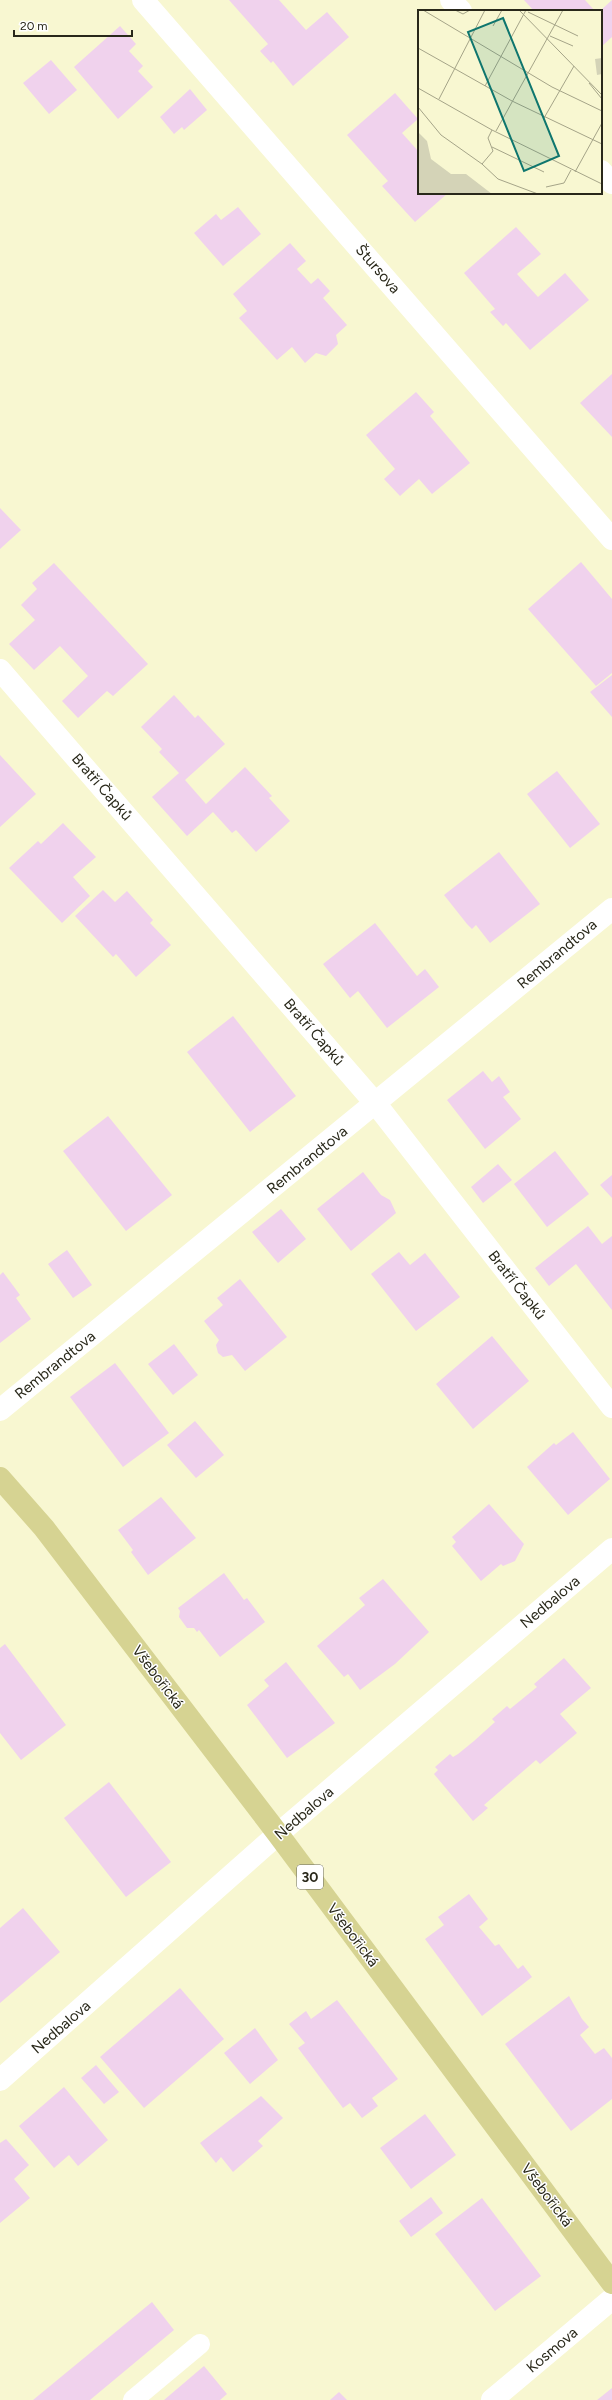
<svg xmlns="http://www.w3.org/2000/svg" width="612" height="2400" font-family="Figtree,sans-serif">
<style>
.building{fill:#f0d2ed}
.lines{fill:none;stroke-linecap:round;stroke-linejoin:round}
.lane{stroke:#fff;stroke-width:20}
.street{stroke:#fff;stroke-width:22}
.primary{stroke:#d6d392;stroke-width:22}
.labels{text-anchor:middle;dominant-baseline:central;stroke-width:3;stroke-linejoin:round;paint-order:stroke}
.shield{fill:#fff;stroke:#69685f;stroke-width:1}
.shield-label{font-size:14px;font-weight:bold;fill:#29281a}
.street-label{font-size:15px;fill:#29281a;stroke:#fff}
.inset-road{fill:none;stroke:#a5a488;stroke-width:1}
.view{fill:#0f766e;fill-opacity:0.15;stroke:#0f766e;stroke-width:2}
.inset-edge{fill:none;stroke:#29281a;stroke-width:2}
</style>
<rect width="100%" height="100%" fill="#f8f7d1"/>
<!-- building -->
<path class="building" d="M229,0H279L306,30L327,12L349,37L293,86L273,61L271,63L260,51L268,44Z
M524,0H585L595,11H534Z
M612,0V37L601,47L600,11Z
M120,26L136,44L129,51L143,66L138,71L153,87L118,119L74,67Z
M51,60L77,90L49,114L23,83Z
M190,89L207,110L184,130L182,127L174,134L160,117Z
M395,93L418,119L402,133L419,152V193H448L415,222L382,186L388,181L347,135Z
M238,207L261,234L223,266L194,233L216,214L221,220Z
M516,227L541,254L517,274L538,297L565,273L589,300L530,350L506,323L503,326L490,312L495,309L464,273Z
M290,243L306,261L297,269L311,284L318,278L330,291L323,298L347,325L336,335L338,344L326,356L316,353L305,363L292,347L277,360L239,318L247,311L233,294Z
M612,374V437L580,403Z
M416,392L434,412L430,416L470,463L432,494L419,479L400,496L384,479L395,469L366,435Z
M0,508L21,530L0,549Z
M581,562L612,599V673L596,686L528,609Z
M54,563L148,664L113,696L107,691L78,718L62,701L88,676L60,646L34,670L9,644L35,620L21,605L37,589L32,583Z
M612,675V717L590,692Z
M174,695L195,718L198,715L225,744L185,780L206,804L245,767L272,796L269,798L290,821L256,852L236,830L232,833L213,812L187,836L152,797L179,773L159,752L162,749L141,727Z
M0,755L36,794L0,827Z
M557,771L600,824L570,848L527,794Z
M63,823L96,857L73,877L90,896L62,923L9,868L38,841L41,844Z
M499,852L540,904L490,943L476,925L472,929L467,924L444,895Z
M103,890L115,902L127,891L153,920L150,923L171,945L136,977L116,954L113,957L75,916Z
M375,923L417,976L425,969L439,987L387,1028L358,991L350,998L323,964Z
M233,1016L296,1096L250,1132L187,1052Z
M483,1071L492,1082L499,1076L510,1092L503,1097L521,1119L485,1149L447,1100Z
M108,1116L172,1195L126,1231L63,1151Z
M555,1151L589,1194L547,1227L514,1184Z
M498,1164L512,1180L483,1203L471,1187Z
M363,1172L381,1195L390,1200L396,1213L351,1251L317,1209Z
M612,1175V1198L600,1185Z
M281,1209L306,1239L278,1263L252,1232Z
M588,1226L602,1244L612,1236V1310L576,1264L549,1286L535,1268Z
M67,1250L92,1285L73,1298L48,1264Z
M399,1252L410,1265L425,1253L460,1297L416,1331L371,1274Z
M3,1272L20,1295L16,1298L31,1319L0,1343V1275Z
M240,1279L287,1337L245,1371L232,1355L223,1357L218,1353L216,1345L219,1340L204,1321L223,1305L217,1298Z
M492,1336L529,1381L473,1429L436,1384Z
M174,1344L198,1375L173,1395L148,1364Z
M115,1363L169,1433L123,1467L70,1397Z
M195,1421L224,1455L196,1478L167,1445Z
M573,1432L610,1479L568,1515L527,1467L554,1443L556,1445Z
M161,1497L196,1538L148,1575L131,1552L133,1550L118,1530Z
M489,1504L524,1544L515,1561L503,1566L501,1564L481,1581L452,1546L456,1542L452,1537Z
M224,1573L244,1600L247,1598L265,1622L220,1657L199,1630L197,1632L194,1628H187L179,1617L180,1611L178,1608Z
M383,1579L429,1632L395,1664L360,1690L348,1674L344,1677L317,1646L365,1605L359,1598Z
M5,1644L66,1725L21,1760L0,1733V1648Z
M564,1658L591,1688L560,1714L577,1733L540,1764L536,1760L484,1805L488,1808L473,1821L434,1774L438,1770L435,1767L450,1754L453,1757L458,1754L474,1741L495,1722L492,1719L507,1706L510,1709L537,1687L534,1684Z
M286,1662L335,1723L287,1758L247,1705L269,1686L264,1680Z
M109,1782L171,1862L126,1897L64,1818Z
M469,1894L488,1919L479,1927L495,1946L499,1944L518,1969L523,1965L532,1977L482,2016L425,1939L444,1925L438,1917Z
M23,1908L60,1952L0,2003V1928Z
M180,1988L224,2039L144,2108L100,2057Z
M569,1996L582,2019L589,2027L580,2035L595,2054L604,2048L612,2058V2099L571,2131L505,2044Z
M337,2000L398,2079L372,2098L378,2106L362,2118L350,2103L343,2108L298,2048L305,2043L289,2024L306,2011L311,2019Z
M255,2028L278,2060L250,2084L224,2053Z
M96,2065L119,2092L104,2104L81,2078Z
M64,2087L108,2140L78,2166L69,2155L54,2168L19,2126Z
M261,2096L283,2118L258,2141L263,2146L233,2172L221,2157L216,2163L200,2143Z
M425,2114L456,2155L411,2189L380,2148Z
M6,2139L29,2165L14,2179L30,2198L0,2223V2143Z
M431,2197L443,2213L411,2237L399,2221Z
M482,2198L541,2276L495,2311L435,2234Z
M152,2302L174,2330L90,2400H33Z
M204,2366L227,2394L220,2400H164Z
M612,2388V2400H597Z
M339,2392L347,2400H330Z"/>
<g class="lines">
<!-- lane -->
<path class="lane" d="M133,2400L200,2344"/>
<!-- street -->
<path class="street" d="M143,0L612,539
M451,0L461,11
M601,171L612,183
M0,670L376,1104L612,1407
M0,1410L612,909
M0,2080L278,1834L612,1549
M492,2400L612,2299"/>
<!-- primary -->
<path class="primary" d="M0,1478L44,1528L278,1834L612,2283"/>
</g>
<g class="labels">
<!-- shield labels -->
<rect class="shield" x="297" y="1865" width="26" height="24" rx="3"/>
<g class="shield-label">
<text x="310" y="1877">30</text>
</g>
<!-- street labels -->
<g class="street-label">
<text transform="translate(378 269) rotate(49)">Štursova</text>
<text transform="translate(102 787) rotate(49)">Bratří Čapků</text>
<text transform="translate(557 954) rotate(-40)">Rembrandtova</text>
<text transform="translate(314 1032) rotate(49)">Bratří Čapků</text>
<text transform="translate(307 1160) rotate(-39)">Rembrandtova</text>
<text transform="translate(517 1285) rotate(52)">Bratří Čapků</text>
<text transform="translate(55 1365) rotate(-39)">Rembrandtova</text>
<text transform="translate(550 1602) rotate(-40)">Nedbalova</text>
<text transform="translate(158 1677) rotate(53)">Všebořická</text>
<text transform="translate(304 1813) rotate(-41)">Nedbalova</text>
<text transform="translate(353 1935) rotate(53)">Všebořická</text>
<text transform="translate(61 2027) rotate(-41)">Nedbalova</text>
<text transform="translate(547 2195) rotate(53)">Všebořická</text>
<text transform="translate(552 2350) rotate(-40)">Kosmova</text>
</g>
</g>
<!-- overview -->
<g transform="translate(418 10)">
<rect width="184" height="184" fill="#f8f7d1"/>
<path d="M184,48V64L179,65L177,49ZM0,122L9,131L13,149L33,164H48L74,184H0Z" fill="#d4d3b7"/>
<path class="inset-road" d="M5,0L134,77L184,101M37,0L45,4L52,0M101,0L184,85M110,2L160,26M75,16L84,0M132,26L155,36M0,38L94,91L184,134M171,73L184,89M67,76L108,0M0,78L74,120L184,174M21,89L67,0M0,97L23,125L64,154L80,169L120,184M126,108L156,56M78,121L145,0M74,137L126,162M64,154L75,141L70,128L74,120M157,162L184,113M128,177L146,173L153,160"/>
<path class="view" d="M85,8L141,146L106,161L50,22Z"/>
<rect width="184" height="184" class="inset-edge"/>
</g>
<!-- scale -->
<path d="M14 30v6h118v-6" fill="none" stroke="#29281a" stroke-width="2"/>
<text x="20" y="30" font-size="12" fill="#29281a" stroke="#ffffff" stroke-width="3" paint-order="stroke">20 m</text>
</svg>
